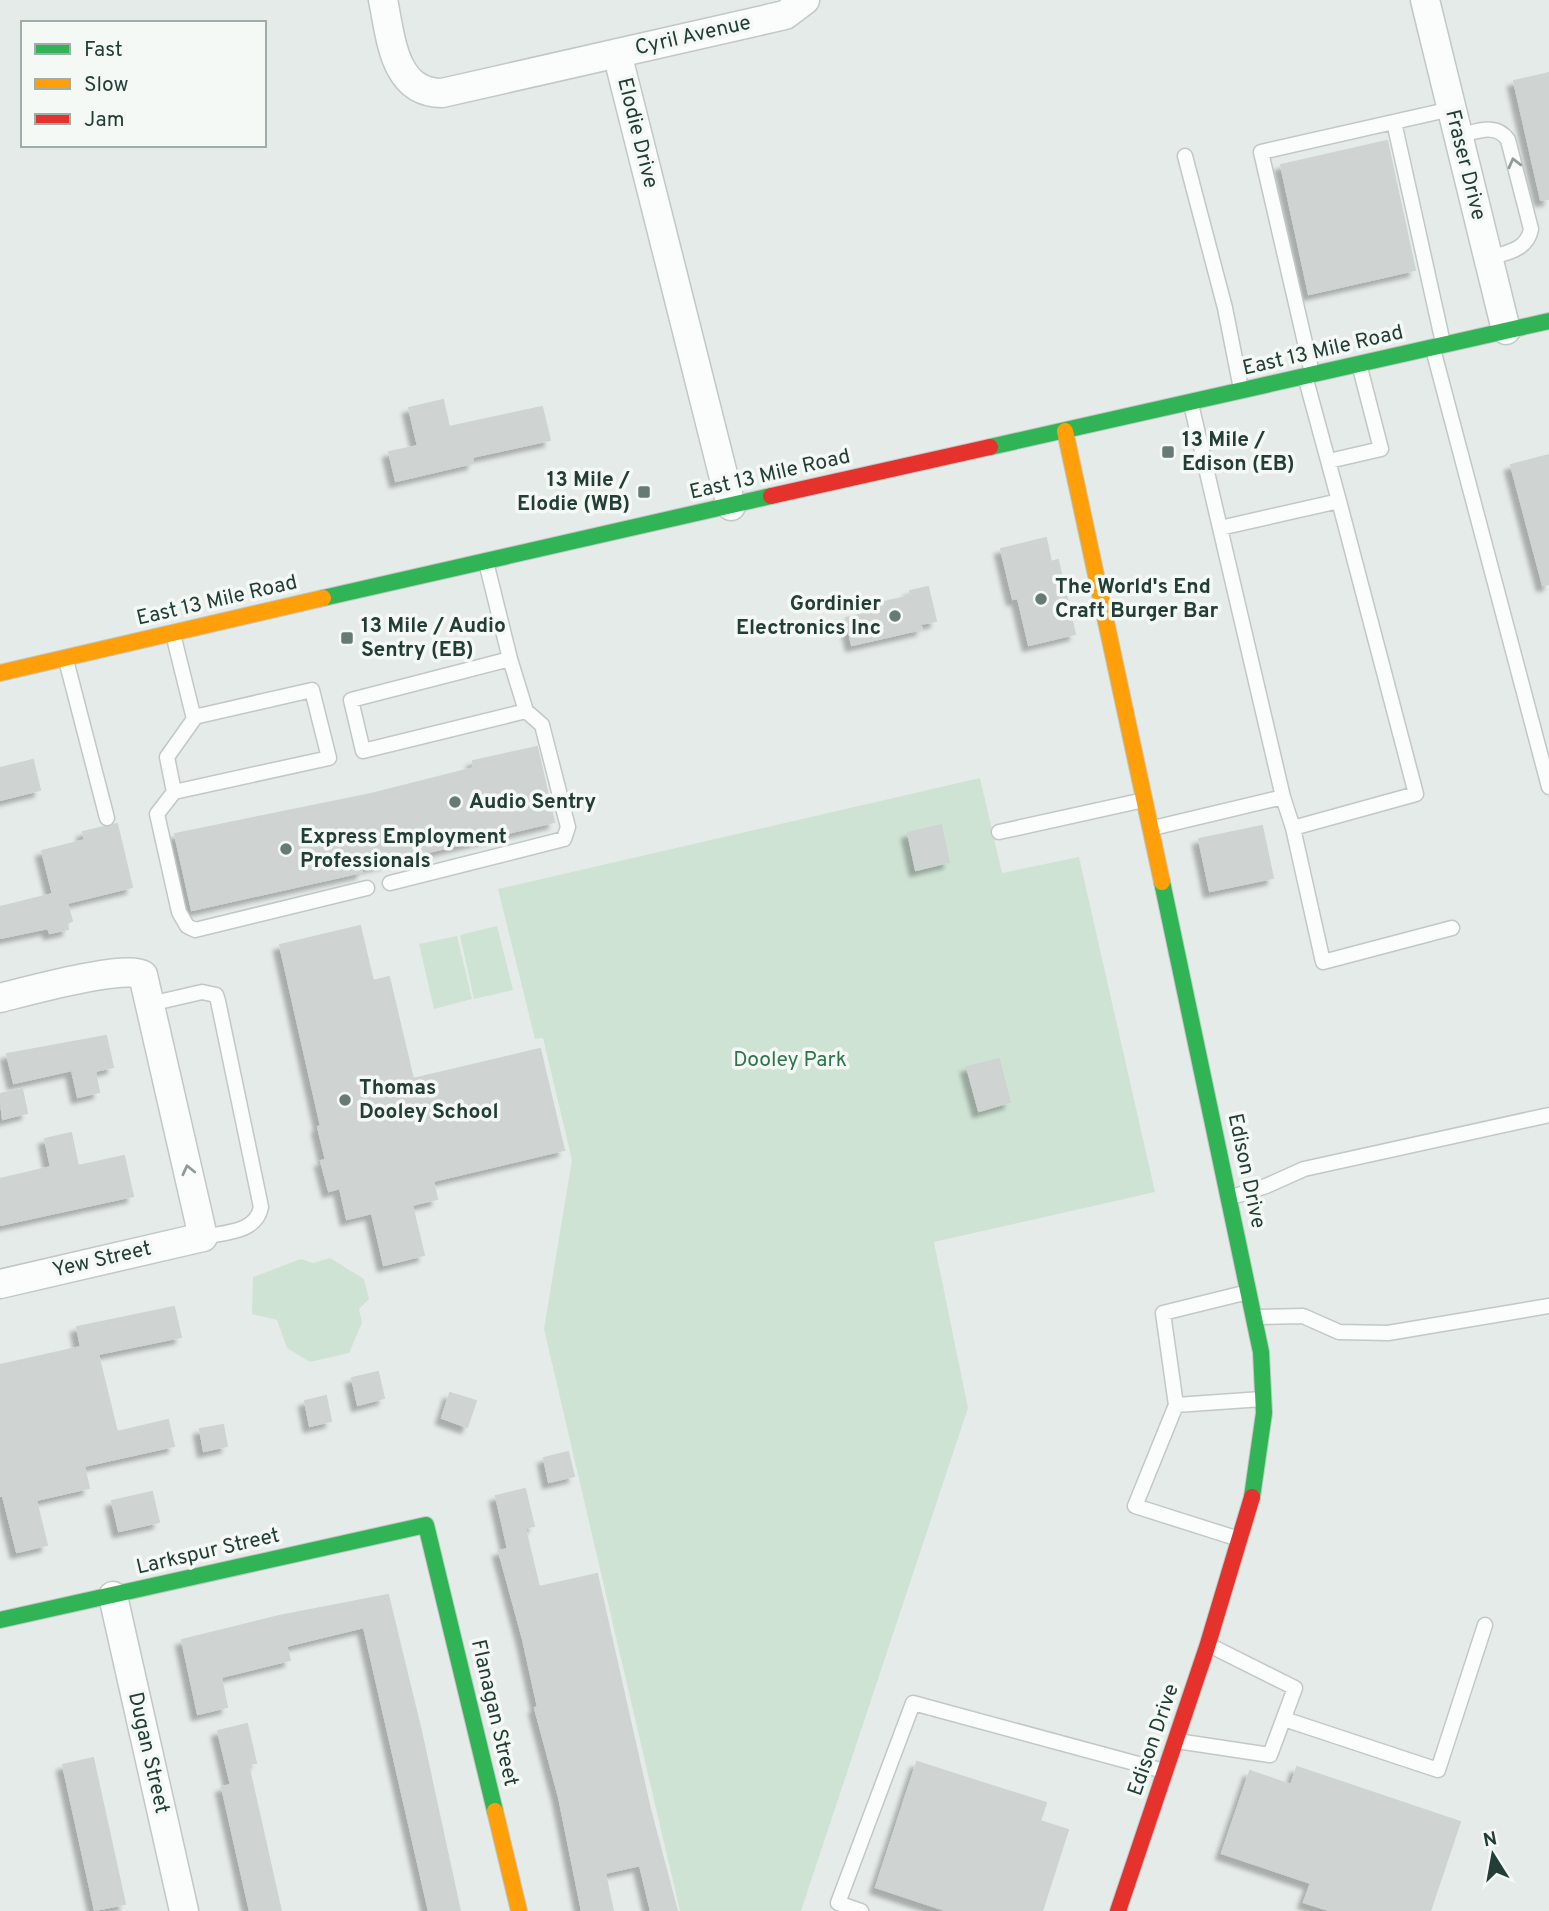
<svg xmlns="http://www.w3.org/2000/svg" width="1549" height="1911" font-family="Overpass,sans-serif">
<style>
.green{fill:#cfe3d5}
.building{fill:#cfd4d2;stroke:#ced4d1;stroke-width:2;filter:url(#shadow)}
.lines{fill:none;stroke-linecap:round;stroke-linejoin:round}
.lane-casing{stroke:#c2c8c5;stroke-width:17}
.street-casing{stroke:#c2c8c5;stroke-width:31}
.fast-casing{stroke:#c1c8c5;stroke-width:18}
.slow-casing{stroke:#c1c8c5;stroke-width:18}
.jam-casing{stroke:#c1c8c5;stroke-width:18}
.lane{stroke:#fbfcfc;stroke-width:14}
.street{stroke:#fbfcfc;stroke-width:28}
.fast{stroke:#30b455;stroke-width:16}
.slow{stroke:#ff9f0a;stroke-width:16}
.jam{stroke:#e5322d;stroke-width:16}
.oneway{stroke:#8f9c9a}
.poi-dot{fill:#677a75;stroke:#f4f9f6;stroke-width:2.5}
.labels{text-anchor:middle;dominant-baseline:central;stroke-width:7;stroke-linejoin:round;paint-order:stroke}
.street-label{font-size:21px;fill:#233d37;stroke:#f4f9f6}
.poi-label{font-size:21px;font-weight:bold;fill:#233d37;stroke:#f4f9f6;text-anchor:start}
.park-label{font-size:21px;fill:#2e734a;stroke:#f4f9f6}
</style>
<defs>
<filter id="shadow"><feDropShadow dx="-6" dy="6" stdDeviation="2" flood-color="#0004"/></filter>
</defs>
<rect width="100%" height="100%" fill="#e5ebe8"/>
<!-- green -->
<path class="green" d="M980,778L1002,873L1079,857L1155,1192L934,1242L968,1408L801,1911H680L544,1329L572,1160L543,1038L535,1039L498,889Z
M497,926L513,990L474,999L460,935Z
M457,936L472,999L434,1009L419,944Z
M330,1258L364,1279L369,1299L359,1309L362,1323L349,1353L310,1362L287,1348L277,1320L252,1314L253,1277L301,1259L313,1263Z"/>
<!-- building -->
<path class="building" d="M1549,73V199L1541,200L1514,81Z
M1387,141L1415,270L1309,294L1281,165Z
M443,400L449,427L542,407L550,440L472,457L473,463L396,481L389,452L418,446L409,408Z
M1549,455V584L1543,585L1511,465Z
M1046,538L1051,562L1058,560L1075,634L1029,645L1018,598L1013,599L1001,549Z
M928,587L936,621L920,624L922,629L852,645L846,618L877,611L875,604L911,596L910,591Z
M537,747L554,822L361,868L362,872L192,910L175,834L371,794L474,768L473,761Z
M33,760L40,790L0,800V768Z
M117,824L132,887L67,903L72,921L67,923L68,929L50,933L48,928L0,938V907L53,894L42,851L85,840L83,832Z
M941,825L949,862L916,870L908,833Z
M1262,826L1273,878L1210,891L1199,839Z
M360,926L373,981L389,977L413,1079L540,1049L564,1150L433,1181L437,1199L412,1205L424,1255L384,1265L372,1213L347,1219L340,1188L329,1191L321,1161L326,1160L318,1127L321,1126L280,945Z
M106,1036L113,1067L95,1071L99,1092L78,1097L72,1070L14,1083L7,1054Z
M999,1059L1010,1102L979,1111L967,1067Z
M22,1089L27,1113L3,1119L0,1094Z
M71,1133L78,1166L124,1156L133,1196L0,1225V1179L51,1167L45,1139Z
M174,1307L181,1337L98,1354L117,1432L168,1420L174,1446L84,1466L89,1488L36,1500L47,1545L17,1552L3,1496H0V1365L81,1347L77,1327Z
M378,1372L384,1398L358,1405L352,1378Z
M450,1393L476,1401L467,1427L442,1418Z
M326,1396L331,1421L310,1426L305,1401Z
M223,1425L227,1446L204,1451L200,1429Z
M568,1452L574,1476L549,1482L544,1458Z
M525,1489L534,1526L525,1528L539,1587L597,1574L650,1809L677,1911H651L640,1865L605,1873L613,1911H582L559,1797L535,1708L538,1707L523,1639L499,1551L508,1549L496,1496Z
M152,1492L159,1522L119,1531L112,1501Z
M388,1595L421,1731L460,1911H429L364,1627L286,1646L290,1660L221,1677L227,1707L198,1714L182,1640L279,1616Z
M247,1724L256,1763L248,1764L281,1911H250L222,1787L231,1785L218,1731Z
M93,1758L125,1904L95,1910L63,1765Z
M917,1762L1046,1803L1040,1821L1068,1830L1042,1911H948L876,1887Z
M1297,1767L1460,1822L1430,1911H1332L1304,1902L1311,1883L1222,1853L1250,1771L1291,1785Z"/>
<g class="lines">
<!-- lane casing -->
<g class="lane-casing">
<path id="lane" d="M1394,122L1443,343
M1458,136C1476,132 1496,122 1508,140L1531,229C1527,251 1506,252 1487,259
M1185,156L1225,308L1241,389
M1433,349L1549,787
M1312,373L1261,152L1451,109
M1329,461L1381,449L1359,364
M1220,528L1339,501L1305,376
M486,562L510,659L351,700L363,751L526,711L510,659
M173,634L194,719L167,757L174,792L329,758L312,690L194,717
M66,660L107,818
M174,792L157,814L179,912L187,926L195,930L367,888
M1283,797L1293,828L1323,962L1452,928
M1153,828L1283,797L1191,404
M1293,828L1416,794L1339,501
M999,832L1144,800
M390,883L564,839L568,827L542,725L526,711
M150,1004L202,992L216,995L218,1001L261,1207C256,1233 225,1232 203,1237
M1232,1197L1266,1186L1304,1169L1549,1115
M1255,1317L1303,1316L1339,1332L1388,1333L1549,1306
M1176,1405L1163,1313L1248,1292
M1239,1539L1135,1506L1176,1405L1262,1399
M1284,1719L1438,1770L1485,1625
M1177,1741L1270,1755L1295,1688L1211,1646
M861,1911L838,1903L913,1703L1164,1771"/>
</g>
<!-- street casing -->
<g class="street-casing">
<path id="street" d="M383,0C391,37 393,93 442,93L785,15L805,0
M1425,0L1506,330
M617,53L731,506
M0,998C24,992 126,964 143,975L203,1237L0,1284
M113,1596L184,1911"/>
</g>
<!-- fast casing -->
<g class="fast-casing">
<path id="fast" d="M990,447L1549,321
M323,598L771,496
M1162,882L1261,1352L1264,1413L1252,1497
M0,1620L426,1525L495,1811"/>
</g>
<!-- slow casing -->
<g class="slow-casing">
<path id="slow" d="M1065,431L1162,882
M0,673L323,598
M495,1811L519,1911"/>
</g>
<!-- jam casing -->
<g class="jam-casing">
<path id="jam" d="M771,496L990,447
M1118,1911L1207,1647L1252,1497"/>
</g>
<!-- lane -->
<use href="#lane" class="lane"/>
<!-- street -->
<use href="#street" class="street"/>
<!-- fast -->
<use href="#fast" class="fast"/>
<!-- slow -->
<use href="#slow" class="slow"/>
<!-- jam -->
<use href="#jam" class="jam"/>
</g>
<!-- one-way arrows -->
<defs><path id="oneway-chevron" d="M-2-3.5L2.5 0L-2 3.5" fill="none" stroke-width="1.6" stroke-linecap="round" stroke-linejoin="round" transform="scale(1.75)"/></defs>
<g class="oneway">
<use href="#oneway-chevron" transform="translate(1514 163) rotate(-104)"/>
<use href="#oneway-chevron" transform="translate(188 1170) rotate(-103)"/>
</g>
<!-- markers -->
<g class="poi-dot">
<rect x="1161" y="445" width="14" height="14" rx="3.5"/>
<rect x="637" y="485" width="14" height="14" rx="3.5"/>
<circle cx="1041" cy="599" r="7"/>
<circle cx="895" cy="616" r="7"/>
<rect x="340" y="631" width="14" height="14" rx="3.5"/>
<circle cx="455" cy="802" r="7"/>
<circle cx="286" cy="849" r="7"/>
<circle cx="345" cy="1100" r="7"/>
</g>
<g class="labels">
<!-- street labels -->
<g class="street-label">
<text transform="translate(693 36) rotate(-13)">Cyril Avenue</text>
<text transform="translate(637 133) rotate(76)">Elodie Drive</text>
<text transform="translate(1465 165) rotate(76)">Fraser Drive</text>
<text transform="translate(1323 351) rotate(-13)">East 13 Mile Road</text>
<text transform="translate(770 475) rotate(-13)">East 13 Mile Road</text>
<text transform="translate(217 601) rotate(-13)">East 13 Mile Road</text>
<text transform="translate(1246 1171) rotate(78)">Edison Drive</text>
<text transform="translate(102 1260) rotate(-13)">Yew Street</text>
<text transform="translate(208 1552) rotate(-13)">Larkspur Street</text>
<text transform="translate(494 1713) rotate(77)">Flanagan Street</text>
<text transform="translate(1154 1740) rotate(-71)">Edison Drive</text>
<text transform="translate(148 1753) rotate(77)">Dugan Street</text>
</g>
<!-- poi labels -->
<g class="poi-label">
<text x="1182" y="440">13 Mile /<tspan x="1182" dy="24">Edison (EB)</tspan></text>
<text x="630" y="480" text-anchor="end">13 Mile /<tspan x="630" dy="24">Elodie (WB)</tspan></text>
<text x="1055" y="587">The World's End<tspan x="1055" dy="24">Craft Burger Bar</tspan></text>
<text x="881" y="604" text-anchor="end">Gordinier<tspan x="881" dy="24">Electronics Inc</tspan></text>
<text x="361" y="626">13 Mile / Audio<tspan x="361" dy="24">Sentry (EB)</tspan></text>
<text x="469" y="802">Audio Sentry</text>
<text x="300" y="837">Express Employment<tspan x="300" dy="24">Professionals</tspan></text>
<text x="359" y="1088">Thomas<tspan x="359" dy="24">Dooley School</tspan></text>
</g>
<!-- park labels -->
<g class="park-label">
<text x="790" y="1060">Dooley Park</text>
</g>
</g>
<!-- legend -->
<rect x="21" y="21" width="245" height="126" fill="#f4f9f6" stroke="#a0aeaa" stroke-width="2"/>
<rect x="35" y="44" width="35" height="10" fill="#30b455" stroke="#a0aeaa" stroke-width="2"/>
<text x="84" y="56" font-size="21" fill="#233d37">Fast</text>
<rect x="35" y="79" width="35" height="10" fill="#ff9f0a" stroke="#a0aeaa" stroke-width="2"/>
<text x="84" y="91" font-size="21" fill="#233d37">Slow</text>
<rect x="35" y="114" width="35" height="10" fill="#e5322d" stroke="#a0aeaa" stroke-width="2"/>
<text x="84" y="126" font-size="21" fill="#233d37">Jam</text>
<!-- north arrow -->
<g transform="translate(1493 1855) rotate(349)" stroke="#f4f9f6" stroke-width="5" paint-order="stroke">
<path d="M0-5L12 26L0 18L-12 26Z" fill="#233d37"/>
<text y="-10" font-size="19" font-weight="bold" text-anchor="middle" fill="#233d37">N</text>
</g>
</svg>
